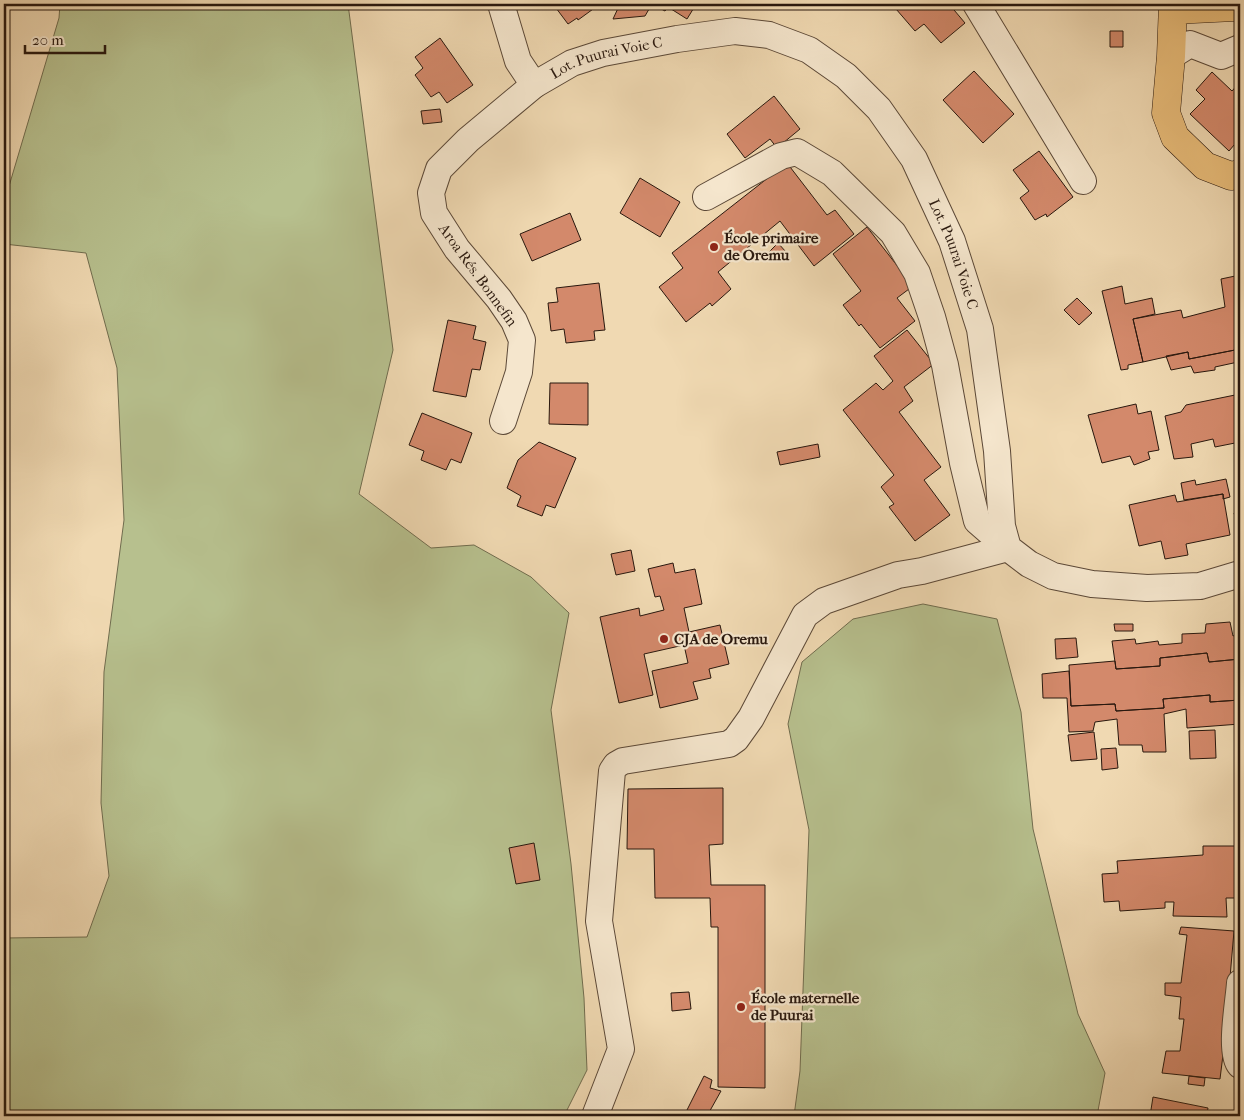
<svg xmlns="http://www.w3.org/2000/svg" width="1244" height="1120" font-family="'IM FELL French Canon',serif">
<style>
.green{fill:#b7c08e;stroke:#706c4e}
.building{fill:#d3896b;stroke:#29180e}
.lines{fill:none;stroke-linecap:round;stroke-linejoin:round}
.minor-casing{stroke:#5b4837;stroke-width:28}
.major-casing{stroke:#29180e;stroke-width:29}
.minor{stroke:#f5e6cd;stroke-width:26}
.major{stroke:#e8bc79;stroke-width:28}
.poi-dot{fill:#8f2418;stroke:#f5e6cd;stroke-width:2}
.labels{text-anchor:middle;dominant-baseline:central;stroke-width:4.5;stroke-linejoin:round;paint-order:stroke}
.street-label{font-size:15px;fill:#29180e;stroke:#f5e6cd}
.poi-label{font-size:15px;font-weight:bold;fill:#29180e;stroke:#f5e6cd;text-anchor:start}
</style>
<rect width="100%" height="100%" fill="#f0d9b2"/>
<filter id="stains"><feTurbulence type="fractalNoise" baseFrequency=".004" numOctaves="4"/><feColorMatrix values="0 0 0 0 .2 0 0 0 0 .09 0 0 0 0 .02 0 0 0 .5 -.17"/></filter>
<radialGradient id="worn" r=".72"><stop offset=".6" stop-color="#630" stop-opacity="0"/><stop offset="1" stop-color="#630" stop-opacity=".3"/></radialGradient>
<!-- green -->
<path class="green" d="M60,4H348L393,350L359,494L431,548L474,545L531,577L569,613L551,710L571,864L584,998L587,1070L564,1116H4V938L87,937L109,876L101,803L104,672L124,520L117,368L86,253L4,244V203L59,18Z
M923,604L997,619L1021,712L1033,829L1078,1014L1105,1073L1097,1116H794L800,1071L809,830L788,724L802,662L853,619Z"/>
<!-- building -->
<path class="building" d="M553,4H600L578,20L577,18L568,24Z
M620,4H691L695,6L687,19L668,7L665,11L652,4L645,16L613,19Z
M901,4H949L965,23L941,43L924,24L915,31L896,9Z
M1110,31H1123V47H1110Z
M440,38L473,85L447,103L439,92L431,97L415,75L423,68L415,57Z
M974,71L1014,114L983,143L943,100Z
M1212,72L1232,91L1240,82V138L1229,151L1190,114L1205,99L1196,90Z
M774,96L800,129L777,148L770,139L745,158L727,134Z
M440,109L442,122L423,124L421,111Z
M1039,151L1073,197L1047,217L1046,214L1035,220L1020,198L1029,191L1013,170Z
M787,163L827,215L835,210L854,234L814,266L780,221L718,272L731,289L712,306L710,303L686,322L659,287L683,268L672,253Z
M640,178L680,202L660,237L620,213Z
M570,213L581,240L532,261L520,234Z
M867,227L913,286L897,298L915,321L880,348L861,324L859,326L843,305L861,291L833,254Z
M778,243L786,252L776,261L768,253Z
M1240,275V341L1235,342V350L1189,359L1188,352L1143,362L1133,319L1181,310L1183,318L1225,307L1221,279Z
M599,283L605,330L594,331L595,340L566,343L564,329L551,331L548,303L558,302L556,288Z
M1122,286L1125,304L1152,298L1155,314L1133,319L1143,362L1128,365V369L1121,370L1102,291Z
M1077,298L1092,313L1079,325L1064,310Z
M448,320L476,326L473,339L486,342L480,370L472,369L466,397L433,391Z
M907,330L934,364L904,387L913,401L899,412L941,467L924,480L950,515L915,541L889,507L894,504L881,487L894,475L843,410L876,383L883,390L893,381L874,356Z
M1240,341V353L1238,354V362L1215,367V370L1194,373L1191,366L1171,370L1166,356L1188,352L1189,359L1235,350V342Z
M550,383H588V425L549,424Z
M1240,394V442L1215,447L1213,439L1191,444L1193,457L1174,459L1165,416L1181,412L1186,405Z
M1136,404L1138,414L1151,411L1159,450L1148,452L1150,459L1134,465L1130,456L1102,463L1088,415Z
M422,413L472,433L461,463L451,459L446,470L421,460L424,451L409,445Z
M539,442L576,458L555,508L546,505L542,516L517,506L521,496L507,488L518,460Z
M818,444L820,457L780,465L777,452Z
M1226,479L1230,497L1223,499V494L1184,500L1181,483L1195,480L1196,485Z
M1223,494L1230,535L1186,544L1188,555L1165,559L1161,541L1139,546L1129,505L1175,495L1177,502Z
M1240,511V534L1234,513Z
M631,550L635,571L616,575L611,554Z
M673,563L675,573L695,569L702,604L684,608L689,632L720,625L729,664L709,669L711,678L693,682L698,699L660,708L652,671L688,663L684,645L644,654L653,695L619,703L600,617L639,608L640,616L664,610L660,596L655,597L648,569Z
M1230,622L1233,636L1240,633V659L1209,662L1207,653L1160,658V666L1116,669L1112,641L1135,639L1136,644L1158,641L1159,645L1182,643V634L1205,633L1206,624Z
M1114,624H1133V631H1115Z
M1076,638L1078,657L1056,659L1055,639Z
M1207,653L1209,662L1240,659V700L1210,702V695L1163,699L1164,708L1116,711L1115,704L1071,706L1069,665L1115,661L1116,669L1160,666V658Z
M1069,671L1071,706L1115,704L1116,711L1164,708L1163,699L1210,695V702L1240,700V724L1187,728L1186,709L1164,714L1166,752H1143L1142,745H1119L1117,719L1095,722L1093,731L1069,732L1067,698H1043L1042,674Z
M1215,730L1216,758L1190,759L1189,731Z
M1094,732L1097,759L1071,761L1068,735Z
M1116,748L1118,768L1102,770L1101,749Z
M723,788V844L709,845L711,885H765V1088L718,1087V927H711L710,898H655L654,849H627L628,789Z
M534,843L540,880L516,884L509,848Z
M1203,846H1240V898H1226L1227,917L1173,916L1174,902H1165V908L1120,911L1119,901L1104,902L1102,874L1118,873L1117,861L1203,855Z
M1181,927L1234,931L1229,989L1231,990L1220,1079L1162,1073L1166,1051H1180L1184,1019H1179L1181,997L1165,995V983H1181L1187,935L1179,934Z
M689,992L691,1009L672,1011L671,993Z
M704,1076L712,1080L710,1088L721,1091L707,1116H684Z
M1189,1076L1205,1078L1204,1086L1188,1084Z
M1153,1097L1208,1108L1207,1114L1211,1115V1116H1150Z"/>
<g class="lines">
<!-- minor casing -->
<g class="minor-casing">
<g id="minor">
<path d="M501,4L518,61L534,85"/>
<path d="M976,4L1083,181"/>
<path d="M1171,56L1190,44L1221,56L1240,48"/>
<path d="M706,197L781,156L797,152L832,173L893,233L917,273L932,317L945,365L963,463L977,521L1008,548"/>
<path id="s1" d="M503,421L519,372L522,340L514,321L499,299L457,249L434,213L431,193L439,169L468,140L534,85L572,63L603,53L677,39L735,31L769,35L809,50L846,76L879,109L914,159L952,241L980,329L997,451L1002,526L1008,548L1029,564L1053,576L1092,584L1147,588L1200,586L1240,574"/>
<path d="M1240,983C1239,1000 1229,1053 1240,1065"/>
<path d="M595,1116L621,1049L599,921L612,771L616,765L623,761L729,744L736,739L751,718L805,615L824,601L898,575L922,571L1008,548"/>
</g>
</g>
<!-- major casing -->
<g class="major-casing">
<path id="major" d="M1173,4L1171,56L1166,113L1175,137L1205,166L1231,176L1240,174
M1173,10L1234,7L1237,4"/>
</g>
<!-- minor -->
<use href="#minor" class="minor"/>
<!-- major -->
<use href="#major" class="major"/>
</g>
<!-- markers -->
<g class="poi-dot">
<circle cx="714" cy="247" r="5"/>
<circle cx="664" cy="639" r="5"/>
<circle cx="741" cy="1007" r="5"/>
</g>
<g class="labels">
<!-- street labels -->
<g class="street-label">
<text stroke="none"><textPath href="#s1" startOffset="490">Lot. Puurai Voie C</textPath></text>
<text stroke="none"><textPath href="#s1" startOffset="955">Lot. Puurai Voie C</textPath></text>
<text transform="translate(478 275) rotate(54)">Aroa Rés. Bonnefin</text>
</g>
<!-- poi labels -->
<g class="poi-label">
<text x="724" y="238">École primaire<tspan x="724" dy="17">de Oremu</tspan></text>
<text x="674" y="639">CJA de Oremu</text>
<text x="751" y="998">École maternelle<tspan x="751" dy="17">de Puurai</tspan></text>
</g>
</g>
<!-- margin -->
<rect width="1244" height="1120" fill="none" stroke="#f0d9b2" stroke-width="20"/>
<rect x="5" y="5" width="1234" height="1110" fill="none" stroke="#29180e" stroke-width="2.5"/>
<rect x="10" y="10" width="1224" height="1100" fill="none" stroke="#29180e"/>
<!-- scale -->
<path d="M25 45v8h80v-8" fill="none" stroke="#29180e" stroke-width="2.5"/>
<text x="32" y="45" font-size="15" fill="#29180e" stroke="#f5e6cd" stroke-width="4" paint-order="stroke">20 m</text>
<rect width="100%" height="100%" filter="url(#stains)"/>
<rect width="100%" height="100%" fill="url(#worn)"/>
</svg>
